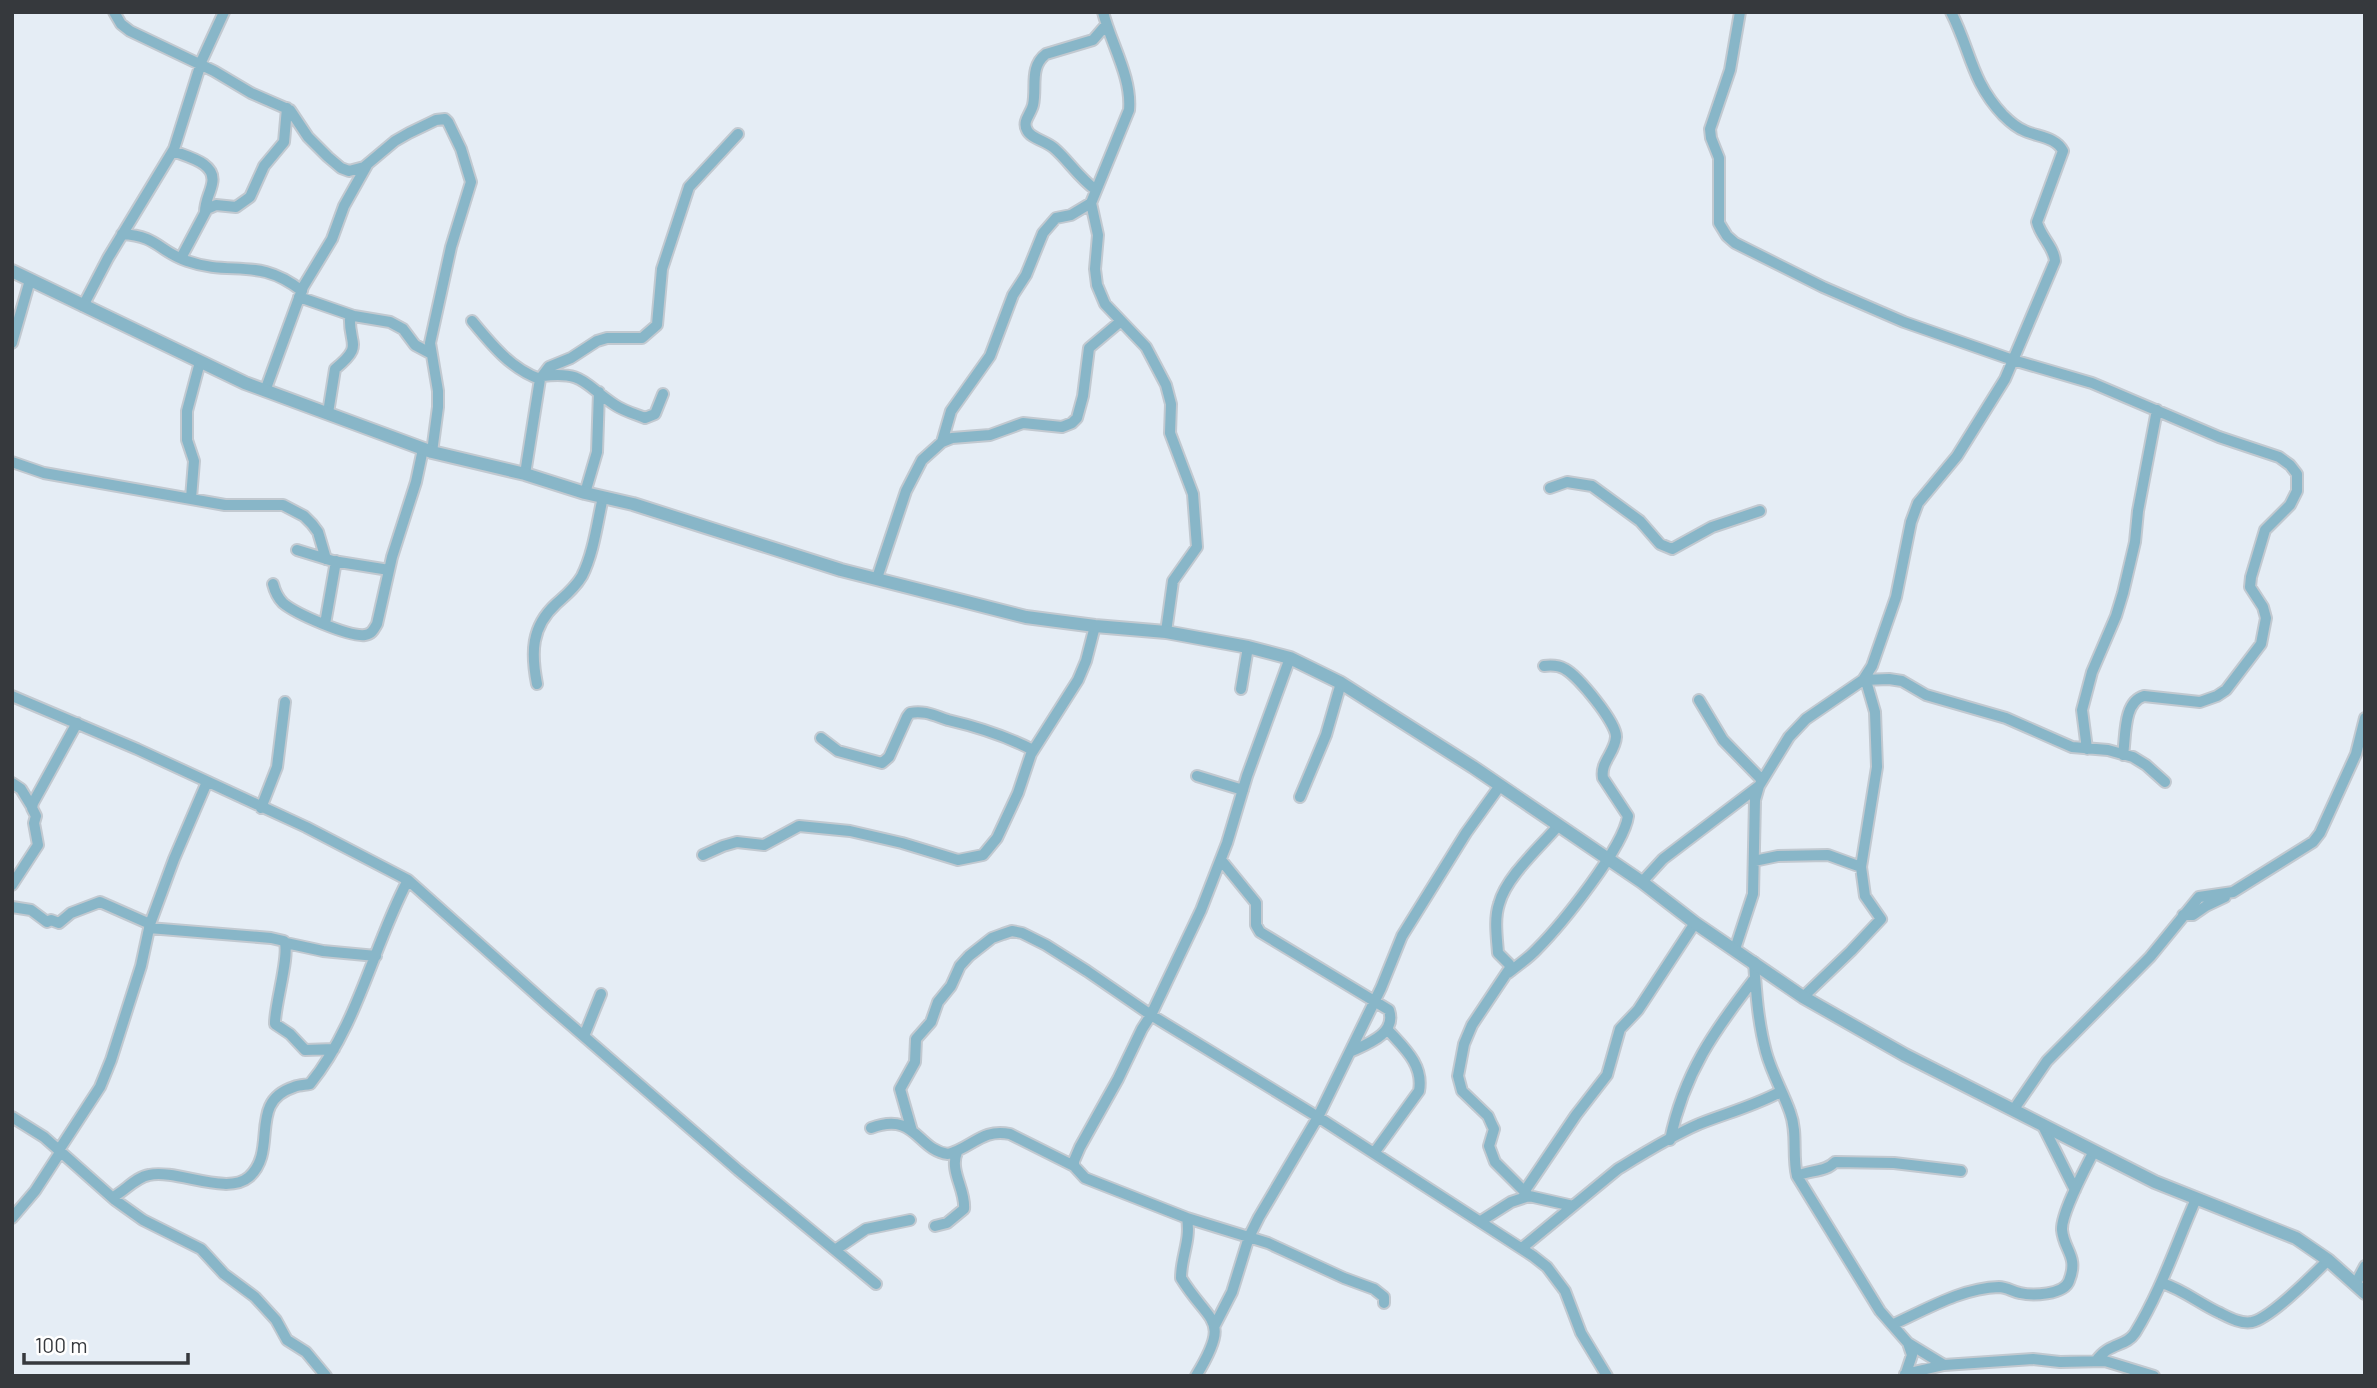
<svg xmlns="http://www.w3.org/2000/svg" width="2377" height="1388" font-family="Barlow,sans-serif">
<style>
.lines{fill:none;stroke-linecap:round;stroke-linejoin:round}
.minor-casing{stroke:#c2c9d0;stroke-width:14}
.tertiary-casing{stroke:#c2c9d0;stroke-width:16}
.minor{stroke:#88b6c8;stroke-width:10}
.tertiary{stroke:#88b6c8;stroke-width:12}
</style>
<rect width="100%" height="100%" fill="#e5edf5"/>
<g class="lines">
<!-- minor casing -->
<g class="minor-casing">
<path id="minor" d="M114,12L121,24L130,31L214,71L251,93L290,110L308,137L328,157L341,168L349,171L364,167L395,141L409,133L436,120L445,119L448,122L461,149L471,182L451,247L430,343L438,391V407L432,452
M1103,12C1111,44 1132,77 1129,110L1091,203L1098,235L1095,269L1097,285L1105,304L1146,347L1166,385L1171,404L1170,433L1193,494L1197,547L1173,581L1166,632
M1740,12L1730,70L1710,129L1711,138L1719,158V223L1727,236L1735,243L1823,287L1904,322L2013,360L2092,383L2219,437L2279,457L2290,465L2297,474V491L2290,505L2265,530L2251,577L2250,587L2263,607L2266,618L2261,644L2226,690L2217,696L2200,702L2144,696C2123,702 2126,736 2123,755
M173,151C188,157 217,163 212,184C210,194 205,201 205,212
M1096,190C1078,177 1069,161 1054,148C1046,141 1030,138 1027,130C1022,121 1031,114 1033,105C1037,87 1029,67 1046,54L1093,40L1106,25
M122,234C158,236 158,251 187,261C232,277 258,256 302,291
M181,258L207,209L216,205L236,207L250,197L264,166L284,142L287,108
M299,297L354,316L390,322L403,329L415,345L430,353
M83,306L108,258L174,149L202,60L224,12
M472,321C491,344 511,369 540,379
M12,343L30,280
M542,376C585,371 583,384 615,405C624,411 635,414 645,418L655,414L663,394
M265,391L303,287L332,239L344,206L367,165
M328,413L335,369C365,344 348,346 350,315
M942,442L951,411L990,356L1013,295L1026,275L1043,233L1056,218L1071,215L1091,203
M12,462L44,473L225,505H283L304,516L312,524L318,532L326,559
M525,474L540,379L549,367L571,358L597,341L607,338H642L657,325L662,269L689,187L738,134
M1550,488L1567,482L1592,486L1640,521L1660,544L1672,549L1712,527L1760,511
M585,493L597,452L599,392
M191,498L194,461L187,440V411L200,362
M297,550L333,561L389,570
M877,578L906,491L922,460L942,442L952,438L990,435L1023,423L1062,427L1072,423L1077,418L1083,396L1089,348L1121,321
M273,584C275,592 277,597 283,603C296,614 349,637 365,635C372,634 374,629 377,624L392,557L416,482L423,449
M325,624L336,561
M1290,658L1247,776L1227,843L1201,910L1151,1015L1142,1029L1118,1079L1080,1147L1074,1161V1166L1085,1178L1187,1218L1268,1243L1344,1278L1374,1289L1384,1297V1303
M1863,680L1889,679L1902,681L1926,695L2006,718L2072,747L2108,750L2133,757L2146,765L2165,782
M537,684C531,653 531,627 556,604C566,595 575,588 582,576C594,552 597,523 603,497
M1241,689L1248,647
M12,696L137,749L306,827L408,880L549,1006L738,1170L876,1284
M1699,700L1723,740L1762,780
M821,738L838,751L882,763L889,757L907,717L910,713C925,710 935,716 948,720C978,727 1006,736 1033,750
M2087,749L2082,710L2092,672L2116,616L2123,593L2135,542L2138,511L2157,410
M1197,776L1243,790
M12,783L21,789L32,807
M1300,797L1326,735L1341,683
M261,808L277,767L285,702
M703,855L723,846L737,842L764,845L799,826L850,831L902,843L958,860L983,855L997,838L1018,793L1031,754L1078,680L1086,661L1095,626
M1221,860L1256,903V925L1260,932L1389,1010C1397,1034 1367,1044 1350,1052
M1754,861L1778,856L1828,855L1861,867
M1642,882L1663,859L1759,786
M12,885L38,845L34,823L36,816L32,808L33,803L77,723
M12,907L31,910L47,922L51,920L59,923L71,913L100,902L150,924
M2183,915H2193L2206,906L2225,897
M149,928L271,938L284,941C291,953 274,1007 275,1024L290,1034L305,1050L334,1049
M286,943L323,951L376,956
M1735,949L1753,894L1755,800L1759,786L1789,737L1806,719L1863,680L1872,666L1896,597L1911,522L1918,503L1957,456L2005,379L2055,261C2054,247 2040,236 2037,222L2063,151C2056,137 2038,137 2025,131C2017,128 2009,121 2003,115C1971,81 1971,51 1951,12
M1754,962C1756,992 1758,1022 1766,1052C1772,1074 1783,1092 1790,1112C1798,1133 1792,1155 1797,1176L1880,1311L1908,1343L1912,1355L1905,1376
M1508,973C1518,965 1529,958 1537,949C1561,925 1624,847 1628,816L1603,778C1600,762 1615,753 1616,737C1617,723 1578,676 1565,669C1558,665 1552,665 1544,666
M1803,997L1851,951L1881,919L1865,896L1861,867L1877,767L1875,712L1866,681
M584,1036L601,994
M2014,1109L2047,1061L2150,957L2199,897L2233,892L2313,842L2320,833L2356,754L2365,718
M12,1117L44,1137L115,1200L143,1220L201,1249L224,1274L255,1297L276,1320L287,1340L306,1352L326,1376
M2042,1124L2075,1190
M871,1128C916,1111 917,1150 948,1154C972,1148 982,1128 1010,1134L1074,1166
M912,1131L900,1089L915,1062L916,1039L931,1022L938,1002L951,986L960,966L969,956L992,938L1003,934L1012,931L1022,933L1046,945L1087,971L1151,1015L1318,1117L1533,1256L1547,1267L1565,1291L1581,1333L1607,1376
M1670,1140C1684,1073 1714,1031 1755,978
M59,1150L100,1087L111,1060L141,966L150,924L174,859L207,782
M1374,1153L1419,1091C1424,1064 1403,1047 1387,1029
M1797,1176C1810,1170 1826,1172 1835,1162L1894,1163L1961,1171
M1524,1192L1576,1115L1607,1075L1620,1029L1638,1010L1695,923
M1529,1196L1495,1162L1489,1146L1494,1129L1492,1125L1488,1116L1462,1091L1458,1076L1464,1044L1472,1025L1510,968L1509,964L1498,953C1497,938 1494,919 1499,904C1506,877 1539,848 1558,826
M113,1197C125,1191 136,1177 149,1175C177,1169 227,1196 249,1177C279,1150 247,1102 294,1087C299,1085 305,1085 310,1084C358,1025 373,946 408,880
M12,1218L35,1191L61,1151
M1187,1218C1191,1241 1181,1256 1181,1278C1210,1325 1232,1317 1196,1376
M1481,1221L1511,1202L1529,1196L1573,1206
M935,1226L947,1223L964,1209C966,1190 949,1171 957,1152
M1522,1248L1618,1169C1644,1153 1671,1136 1699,1124C1727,1113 1754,1106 1780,1092
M835,1250L866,1229L910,1220
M2162,1283C2184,1290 2200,1304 2220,1313C2230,1318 2241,1324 2252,1322C2271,1318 2313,1275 2328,1260
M2356,1283L2365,1266
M1894,1324C1927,1309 1962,1288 1999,1287C2007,1287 2013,1292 2020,1293C2032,1296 2064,1295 2069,1281C2079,1256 2064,1251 2062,1230C2061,1213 2086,1167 2094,1151
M1215,1325L1232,1292L1249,1237L1259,1217L1318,1117L1381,988L1402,936L1466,833L1499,787
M1908,1343L1944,1365
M2096,1361C2109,1342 2126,1347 2135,1333C2161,1291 2176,1244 2196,1199
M1905,1374L1944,1365L2033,1359L2060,1362L2105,1361L2154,1376"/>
</g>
<!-- tertiary casing -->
<g class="tertiary-casing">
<path id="tertiary" d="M12,271L245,383L432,452L525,474L585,493L633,504L841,570L1026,617L1095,626L1166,632L1248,647L1290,658L1341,683L1473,767L1642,882L1695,923L1803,997L1905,1055L2155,1182L2296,1238L2328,1260L2365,1293"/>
</g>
<!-- minor -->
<use href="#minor" class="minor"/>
<!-- tertiary -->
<use href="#tertiary" class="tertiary"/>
</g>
<!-- border -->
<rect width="2377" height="1388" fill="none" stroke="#36393d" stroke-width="28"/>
<!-- scale -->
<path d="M24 1353v10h164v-10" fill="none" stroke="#36393d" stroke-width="3.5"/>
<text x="35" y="1353" font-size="21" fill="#36393d" stroke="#ffffff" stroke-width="5" paint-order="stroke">100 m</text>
</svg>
